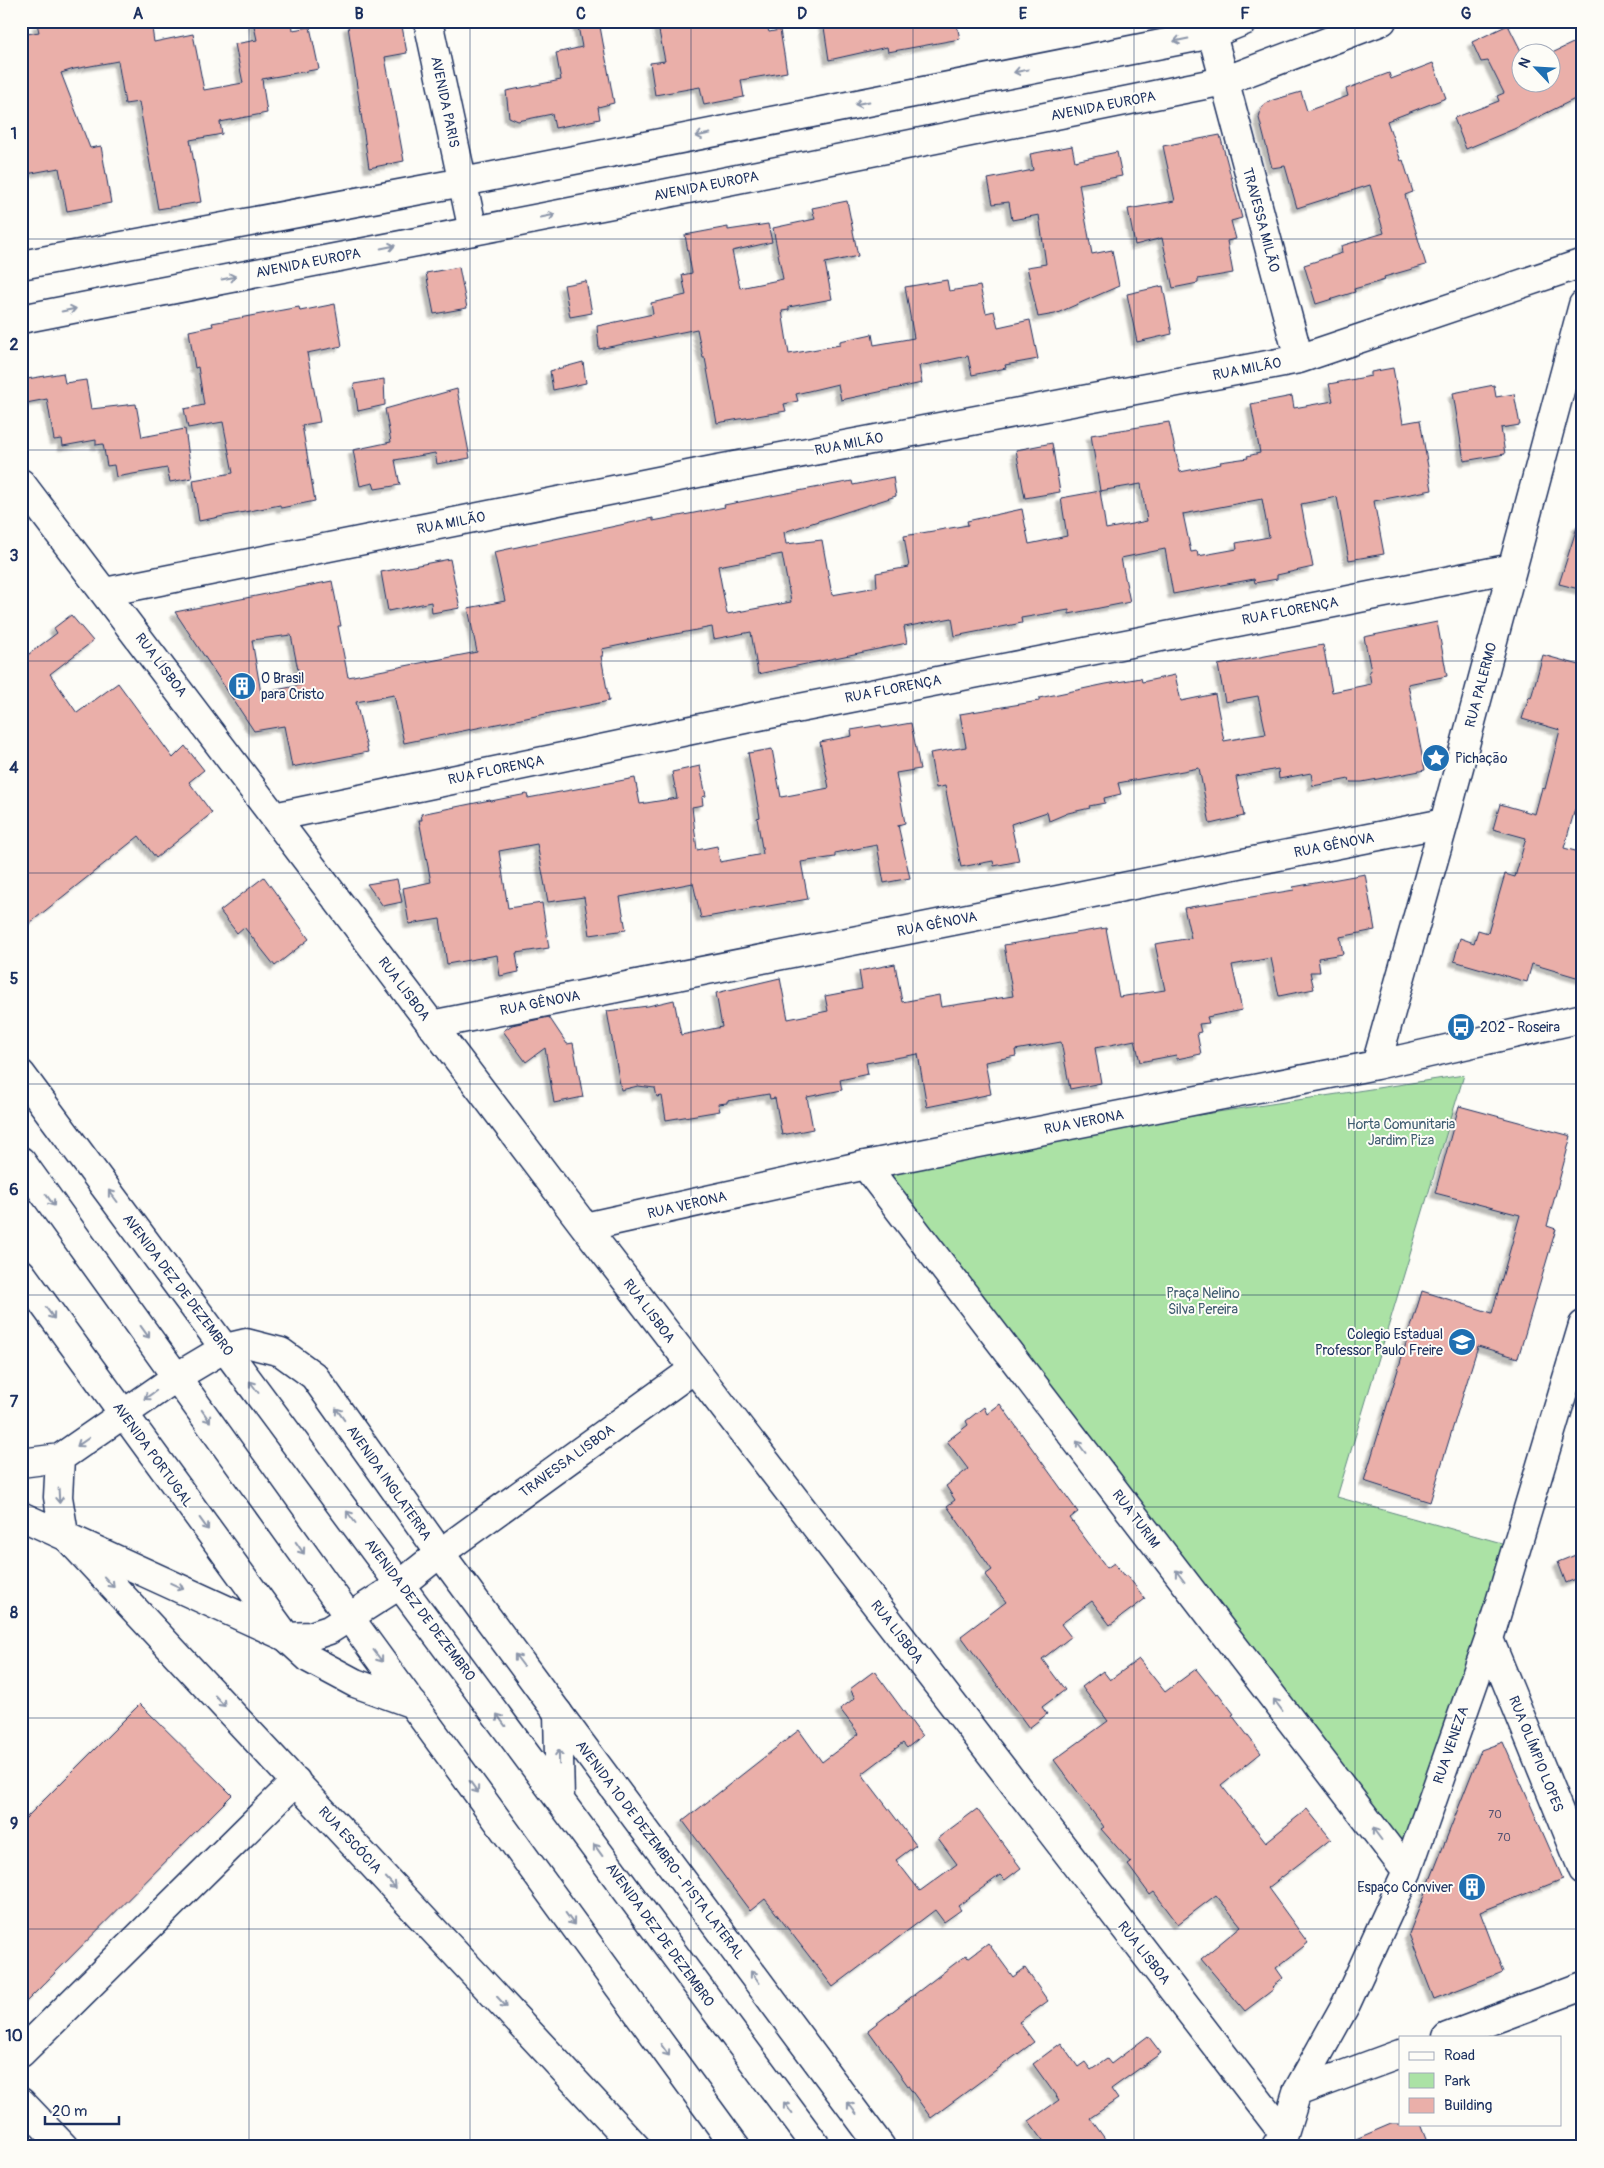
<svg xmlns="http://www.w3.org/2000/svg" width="1604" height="2168" font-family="Pangolin,sans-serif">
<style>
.green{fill:#abe2a5;stroke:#638882}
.building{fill:#eaafa9;stroke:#1b2f5e;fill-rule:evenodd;filter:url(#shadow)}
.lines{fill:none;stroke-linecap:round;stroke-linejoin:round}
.minor-casing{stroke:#1b2f5e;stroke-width:31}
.major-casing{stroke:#1b2f5e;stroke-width:31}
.highway-casing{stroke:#1b2f5e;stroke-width:31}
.minor{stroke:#fdfcf7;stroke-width:28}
.major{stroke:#fdfcf7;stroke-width:28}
.highway{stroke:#fdfcf7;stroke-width:28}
.oneway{stroke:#8c96aa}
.grid{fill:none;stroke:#1b2f5e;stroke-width:1;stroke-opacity:0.55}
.labels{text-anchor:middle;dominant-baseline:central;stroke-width:4;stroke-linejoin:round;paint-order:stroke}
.number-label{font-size:11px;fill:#4f4f71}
.street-label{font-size:14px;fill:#1b2f5e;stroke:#fdfcf7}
.poi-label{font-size:14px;fill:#1b2f5e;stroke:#fdfcf7;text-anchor:start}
.park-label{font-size:14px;fill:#3f5c70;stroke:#fdfcf7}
.neatline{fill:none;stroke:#1b2f5e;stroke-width:2}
.grid-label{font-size:16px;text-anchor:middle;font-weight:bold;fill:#1b2f5e}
</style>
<defs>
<filter id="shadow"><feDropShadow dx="-4.5" dy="4.5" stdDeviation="1" flood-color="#0004"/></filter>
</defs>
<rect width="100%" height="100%" fill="#fdfcf7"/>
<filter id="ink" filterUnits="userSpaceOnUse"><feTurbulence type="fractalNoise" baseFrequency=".02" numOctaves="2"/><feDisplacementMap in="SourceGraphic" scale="10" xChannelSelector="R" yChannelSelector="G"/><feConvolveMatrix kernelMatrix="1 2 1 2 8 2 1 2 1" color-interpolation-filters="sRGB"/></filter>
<g filter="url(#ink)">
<!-- green -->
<path class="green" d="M1464,1075L1337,1497L1516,1547L1407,1872L865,1165Z"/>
<!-- building -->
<path class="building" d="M53,21H151L154,42L193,34L204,90L243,83L235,44L257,40L253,21H292L293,30L310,27L319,69L262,79L267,113L220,122L222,134L190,140L201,202L158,209L139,102L125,104L118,61L74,69L61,73L90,148L101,146L111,203L67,211L59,168L21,175V35L39,32L37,24Z
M355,21H401L407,53L385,57L404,161L369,168L348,26L355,24Z
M577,21H599L614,103L598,107L600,119L555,128L552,114L518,121L509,117L506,91L561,80L556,53L582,47Z
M657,21H733L734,27L765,21L769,32L780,30L787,72L741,80L744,97L704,105L700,87L655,95L650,63L665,61Z
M823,21H956L960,39L888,52L887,47L829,60Z
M1508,25L1522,53V82H1552V53L1573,43L1577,53L1583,50V95L1514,129L1466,149L1454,118L1499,101L1497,96L1504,93L1488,61L1481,62L1472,42Z
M1433,63L1446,98L1387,121L1401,161L1403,160L1413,192L1405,195L1426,265L1384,277L1385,280L1354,289L1355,292L1316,304L1304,265L1342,253L1341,246L1384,233L1370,185L1297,208L1285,166L1272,168L1259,118L1261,109L1265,104L1273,100L1301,92L1307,111L1348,96L1346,89L1389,73L1391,79Z
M1220,135L1242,218L1231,221L1236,239L1227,241L1233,273L1198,279V283L1173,288L1162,238L1135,245L1128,209L1175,201L1163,146Z
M1072,146L1075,161L1117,152L1122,176L1079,184L1092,254L1112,250L1119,286L1055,314L1038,317L1027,267L1046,264L1039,215L1012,220L1009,202L993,204L988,179L1033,170L1030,154Z
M847,201L858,256L825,263L832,299L789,307V310L782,311L789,354L840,345V341L872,334L874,345L914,338L905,287L947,280L949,291L980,286L986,313L994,311L998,327L1030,320L1038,359L1005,365L1006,368L972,375L968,356L919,366L922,383L841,400L838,384L796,394L798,401L784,404L786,411L717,423L705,358H703L697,329L599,349L597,326L653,314L651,303L686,295L682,275L692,273L685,235L728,227V230L768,224L772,242L732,251L740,288L783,279L773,228L815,219L812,208Z
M459,267L467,308L434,314L426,273Z
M586,281L592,313L570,317L564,285Z
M1163,286L1172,334L1137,342L1127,294Z
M335,304L342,346L307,353L320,422L302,425L315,501L281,508L280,505L199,521L193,480L233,473L223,422L188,428L184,409L204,405L198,367L195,368L189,331L213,326L212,323L299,307L300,311Z
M583,362L586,383L553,390L550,371Z
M1393,368L1403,423L1420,420L1432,490L1374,501L1384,554L1349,560L1337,497L1301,504L1313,567L1277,575V579L1255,583L1254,579L1173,594L1165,549L1121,558L1130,602L1069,614V610L1021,618L1022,623L955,636L952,618L904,627L907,643L758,674L751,632L714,639L712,627L655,638L602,649L603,656H601L609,701L404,743L394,695L356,702L368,752L292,767L284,726L254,731L175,612L332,581L341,626H338L348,677L477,652L468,608L505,601L494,552L653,518V521L725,507L724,505L771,496L852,481L853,485L893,477L896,496L784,532L786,544L822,540L832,595L877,587L876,573L909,567L904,536L968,525L967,521L1022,509L1029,544L1067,536L1061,498L1100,491L1091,435L1169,422L1180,472L1221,464L1220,462L1248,458L1247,456L1260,453L1251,404L1292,396L1294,408L1333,401L1329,384L1371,376V372ZM1141,484L1147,521L1106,529L1100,491ZM1262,499L1269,537L1236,543L1237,549L1198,556L1197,551L1191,552L1183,514ZM782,554L791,602L727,614L718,566ZM291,635L301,685L261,693L252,640Z
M63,373L65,383L86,380L91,409L136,404L142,437L185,429L192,478L170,482L167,468L116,477L114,465L107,466L103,444L96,445V440L63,446L62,439L54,440L47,399L21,404V380Z
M384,379L385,405L358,411L354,384Z
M1494,385L1496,397L1514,394L1520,425L1501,428L1505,454L1464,461L1453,393Z
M457,389L470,458L437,464L435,453L395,460L400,485L375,489L373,483L360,486L353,450L391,442L385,409Z
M1052,443L1060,492L1025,498L1016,450Z
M1578,524L1583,525V590L1559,584Z
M450,559L460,608L432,613L431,602L388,611L381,572Z
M71,615L93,641L50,674L77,713L118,683L173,758L185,746L204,770L189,782L212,813L156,858L139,836L21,930V660L57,633L54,628Z
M1437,622L1447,676L1408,684L1425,770L1362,782H1350L1349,779L1313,786L1311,773L1279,779L1278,769L1236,777L1244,816L1210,824L1199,768L1118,783L1121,794L1104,798L1105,803L1089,806L1090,808L1068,813L1049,821L1047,812L1011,824L1019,861L994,866L993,861L961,867L945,786L936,788L930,753L966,747L960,714L1039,701V698L1106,684L1141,678L1142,682L1175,675L1181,701L1215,694L1224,741L1246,737L1266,734L1258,696L1225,702L1218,665L1323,645L1332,692L1371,684L1369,671H1371L1364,637Z
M1543,655L1583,666V811L1575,809L1564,848L1583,853V979L1532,964L1527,982L1454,961L1460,938L1474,943L1478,930L1488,933L1505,874L1515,877L1526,838L1493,829L1500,804L1535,814L1542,788L1545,789L1560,730L1522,719L1529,697L1531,698Z
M911,723L920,769L896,773L905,823L898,825L910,878L884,883L877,845L835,853V857L801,862L808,899L701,918L693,883L620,897L626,930L590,935L584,897L548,902L537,844L499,851L508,908L542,903L549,948L516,953L519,972L500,976L497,955L447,964L440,919L409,924L403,888L431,882L419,820H422L421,814L490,800L491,801L527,794L528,798L635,778L640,804L677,798L672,772L700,766L706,796L702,797L703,805L692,807L697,850L717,846L720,862L763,854L757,818L760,817L748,753L772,749L781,797L829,788L820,742L852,736L851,730L881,725L882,728Z
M1365,874L1375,930L1340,937L1343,954L1318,958L1320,972H1310L1314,989L1279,996L1271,958L1232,965L1242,1010L1207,1017L1209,1023L1199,1024L1201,1032L1197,1033L1201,1054L1177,1059L1176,1055L1140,1062L1135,1040L1095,1048L1101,1083L1070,1089L1061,1042L1015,1050L1016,1056L985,1062L991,1094L927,1107L918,1054L866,1063L868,1074L840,1080L842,1090L807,1097L813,1129L782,1135L775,1098L770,1099L769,1094L727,1101V1103L718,1104L720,1111L666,1120L662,1096L657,1097L655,1088L638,1086L621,1090L607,1011L648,1006L674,1000L681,1035L722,1027L716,993L780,978L788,1019L828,1011L825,996L862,989L859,971L895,964L902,1002L939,995L941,1007L1013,996L1004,945L1106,928L1119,997L1165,990L1155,944L1191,938L1184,908L1294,890L1293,887Z
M264,877L309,939L275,966L244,927L237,933L220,911Z
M397,879L402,902L383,906L367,884Z
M549,1017L567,1044L573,1043L583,1097L554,1103L545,1048L526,1062L503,1031L512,1025Z
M1459,1106L1571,1136L1547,1226L1556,1229L1518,1358L1478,1346L1430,1502L1364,1481L1422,1291L1492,1313L1520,1215L1435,1193Z
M1000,1404L1078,1512L1070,1518L1107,1568L1114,1563L1124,1576L1127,1575L1145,1599L1110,1625L1092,1601L1061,1624L1071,1637L1042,1659L1065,1690L1042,1707L1047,1714L1029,1728L961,1636L1006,1602L985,1575L992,1570L947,1506L955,1500L946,1486L968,1469L947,1441L968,1425L966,1421L984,1407L987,1414Z
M1583,1552V1576L1566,1583L1558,1562Z
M1139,1659L1165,1692L1196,1669L1216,1694L1218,1693L1234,1714L1232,1715L1261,1753L1221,1785L1266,1842L1307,1809L1331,1839L1268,1888L1308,1943L1276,1968L1283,1978L1272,1987L1274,1989L1245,2011L1201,1959L1241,1926L1216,1895L1178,1924L1154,1892L1150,1895L1128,1865L1131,1863L1101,1829L1104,1827L1054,1760L1108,1721L1082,1687L1103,1671L1110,1680Z
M874,1671L922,1736L907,1748L903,1743L862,1774L916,1845L896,1860L920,1891L957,1864L938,1838L977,1809L1021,1868L1005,1880L1000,1875L958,1906L961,1910L944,1922L935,1910L833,1987L765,1899L750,1911L683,1821L799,1730L822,1762L859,1734L840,1709L855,1698L850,1689Z
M140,1704L232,1795L21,2007V1823Z
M1503,1742L1563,1879L1480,1912L1503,1972L1434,1999L1409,1934L1481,1750Z
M988,1943L1013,1977L1025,1968L1048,2001L1019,2022L1034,2042L931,2118L868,2030L966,1955L968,1958Z
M1148,2036L1161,2053L1111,2089L1118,2099L1090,2118L1111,2147H1048L1029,2121L1059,2100L1033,2064L1061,2043L1078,2067L1085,2062L1091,2070L1107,2059L1111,2064Z
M1391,2124H1420L1429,2147H1337Z"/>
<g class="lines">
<!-- minor casing -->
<g class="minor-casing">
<path id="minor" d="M428,21L473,231
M1212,34L1299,359
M21,483L585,1227L1284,2134
M105,592L713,470L1299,359L1583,263
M274,817L754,717L1512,568
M431,1025L1444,823
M1376,1065L1444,823L1583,305
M865,1165L1407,1872
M585,1227L865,1165L1376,1065L1583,1018
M67,1537L636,2147
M440,1553L694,1369
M1489,1639L1583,1870
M558,1713L881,2147
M1447,2037L1583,1986
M21,2053L296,1781
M1297,2092L1400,2054
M21,2102L64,2147
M1276,2146L1284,2134L1297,2092L1346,2004L1407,1872L1489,1639L1583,1325"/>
</g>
<!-- major casing -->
<g class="major-casing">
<path id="major" d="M21,265L463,182L1212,34L1244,21
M21,319L658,195L1224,81L1382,21
M21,1273L285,1635
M60,1458L58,1497L64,1534
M21,1463L60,1458L178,1376L225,1348L246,1343L281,1352L314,1376L440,1553L558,1713
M21,1516L286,1637L311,1636L329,1630L401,1584L440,1553"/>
</g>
<!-- highway casing -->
<g class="highway-casing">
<path id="highway" d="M21,1074L817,2147
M21,1161L349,1617L736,2147
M286,1637L310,1659L355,1683L413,1704
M558,1713L560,1800"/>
</g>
<!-- minor -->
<use href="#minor" class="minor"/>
<!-- major -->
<use href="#major" class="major"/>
<!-- highway -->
<use href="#highway" class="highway"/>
</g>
<!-- one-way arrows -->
<defs><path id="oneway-shaft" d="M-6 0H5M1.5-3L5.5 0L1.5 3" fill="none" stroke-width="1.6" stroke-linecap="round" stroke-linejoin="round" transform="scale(1.25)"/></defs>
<g class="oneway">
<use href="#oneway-shaft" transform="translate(1181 40) rotate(169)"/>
<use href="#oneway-shaft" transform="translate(1021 71) rotate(169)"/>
<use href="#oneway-shaft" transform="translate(862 103) rotate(169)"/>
<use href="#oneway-shaft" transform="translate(703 135) rotate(169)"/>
<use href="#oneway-shaft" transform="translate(548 216) rotate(-11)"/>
<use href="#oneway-shaft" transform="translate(388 247) rotate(-11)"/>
<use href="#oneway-shaft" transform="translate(229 278) rotate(-11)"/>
<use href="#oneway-shaft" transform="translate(69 310) rotate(-11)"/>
<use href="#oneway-shaft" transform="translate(113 1196) rotate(-127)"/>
<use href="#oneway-shaft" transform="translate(50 1200) rotate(54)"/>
<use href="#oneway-shaft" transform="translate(50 1313) rotate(54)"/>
<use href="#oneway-shaft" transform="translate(145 1332) rotate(54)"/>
<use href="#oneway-shaft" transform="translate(254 1387) rotate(-127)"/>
<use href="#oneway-shaft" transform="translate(150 1395) rotate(145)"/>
<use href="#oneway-shaft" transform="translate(340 1414) rotate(-125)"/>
<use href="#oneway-shaft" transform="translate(206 1416) rotate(55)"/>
<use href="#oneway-shaft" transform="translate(83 1442) rotate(145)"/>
<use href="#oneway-shaft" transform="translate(1081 1447) rotate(-127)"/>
<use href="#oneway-shaft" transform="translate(59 1496) rotate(87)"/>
<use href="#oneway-shaft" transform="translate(351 1517) rotate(-127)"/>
<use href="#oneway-shaft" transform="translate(204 1524) rotate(54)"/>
<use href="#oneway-shaft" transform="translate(300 1548) rotate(55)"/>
<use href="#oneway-shaft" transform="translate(1180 1576) rotate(-127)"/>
<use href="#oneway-shaft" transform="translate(109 1582) rotate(47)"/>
<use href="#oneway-shaft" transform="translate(177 1586) rotate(25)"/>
<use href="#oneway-shaft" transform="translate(378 1656) rotate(53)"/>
<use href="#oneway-shaft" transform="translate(519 1660) rotate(-127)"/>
<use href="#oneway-shaft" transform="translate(220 1701) rotate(47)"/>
<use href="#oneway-shaft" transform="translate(1278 1705) rotate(-127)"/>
<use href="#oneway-shaft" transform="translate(501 1720) rotate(-126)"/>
<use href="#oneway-shaft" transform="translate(559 1757) rotate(-91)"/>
<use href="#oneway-shaft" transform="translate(474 1787) rotate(54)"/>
<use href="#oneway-shaft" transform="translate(1377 1834) rotate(-127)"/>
<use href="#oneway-shaft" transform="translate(598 1850) rotate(-126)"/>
<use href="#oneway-shaft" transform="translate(391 1883) rotate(47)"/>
<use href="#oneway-shaft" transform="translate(570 1919) rotate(54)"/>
<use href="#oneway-shaft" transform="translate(755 1977) rotate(-127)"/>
<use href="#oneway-shaft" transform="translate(502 2002) rotate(47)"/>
<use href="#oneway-shaft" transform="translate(665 2050) rotate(54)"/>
<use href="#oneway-shaft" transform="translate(788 2108) rotate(-126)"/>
<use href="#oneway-shaft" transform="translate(852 2108) rotate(-127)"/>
</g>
</g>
<!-- grid -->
<path class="grid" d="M249,21V2147M470,21V2147M691,21V2147M913,21V2147M1134,21V2147M1355,21V2147M21,239H1583M21,450H1583M21,661H1583M21,873H1583M21,1084H1583M21,1295H1583M21,1507H1583M21,1718H1583M21,1929H1583"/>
<!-- icons -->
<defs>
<g id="building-disc" transform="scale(1.4375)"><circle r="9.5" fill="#1f6fb2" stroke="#fdfcf7"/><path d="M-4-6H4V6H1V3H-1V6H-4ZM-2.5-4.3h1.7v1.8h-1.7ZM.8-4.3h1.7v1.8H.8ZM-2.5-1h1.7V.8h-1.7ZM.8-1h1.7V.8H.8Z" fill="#fff"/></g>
<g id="sight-disc" transform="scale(1.4375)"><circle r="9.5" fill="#1f6fb2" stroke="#fdfcf7"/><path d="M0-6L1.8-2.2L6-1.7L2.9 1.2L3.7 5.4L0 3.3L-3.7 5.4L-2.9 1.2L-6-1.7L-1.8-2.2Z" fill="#fff"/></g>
<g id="bus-disc" transform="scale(1.4375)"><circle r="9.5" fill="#1f6fb2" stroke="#fdfcf7"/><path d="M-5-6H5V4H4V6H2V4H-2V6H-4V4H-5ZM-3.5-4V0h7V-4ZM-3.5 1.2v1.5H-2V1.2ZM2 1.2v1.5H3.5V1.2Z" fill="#fff"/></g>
<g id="school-disc" transform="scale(1.4375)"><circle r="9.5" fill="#1f6fb2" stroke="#fdfcf7"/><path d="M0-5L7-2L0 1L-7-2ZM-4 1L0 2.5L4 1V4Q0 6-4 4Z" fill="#fff"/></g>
</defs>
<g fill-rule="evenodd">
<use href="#building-disc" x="242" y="686"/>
<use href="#sight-disc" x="1436" y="758"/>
<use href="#bus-disc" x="1461" y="1027"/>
<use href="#school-disc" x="1462" y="1342"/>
<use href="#building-disc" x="1472" y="1887"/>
</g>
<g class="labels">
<!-- number labels -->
<g class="number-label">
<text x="1495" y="1814">70</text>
<text x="1504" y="1837">70</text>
</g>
<!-- street labels -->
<g class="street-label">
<text transform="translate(445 102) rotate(78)">AVENIDA PARIS</text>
<text transform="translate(1103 106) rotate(-11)">AVENIDA EUROPA</text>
<text transform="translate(706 186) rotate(-11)">AVENIDA EUROPA</text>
<text transform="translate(1261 220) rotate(75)">TRAVESSA MILÃO</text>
<text transform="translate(308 263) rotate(-11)">AVENIDA EUROPA</text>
<text transform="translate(1247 369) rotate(-11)">RUA MILÃO</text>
<text transform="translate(849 444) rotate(-11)">RUA MILÃO</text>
<text transform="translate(451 523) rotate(-11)">RUA MILÃO</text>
<text transform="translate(1290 611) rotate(-11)">RUA FLORENÇA</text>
<text transform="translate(161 665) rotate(53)">RUA LISBOA</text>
<text transform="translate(1481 685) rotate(-75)">RUA PALERMO</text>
<text transform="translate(893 689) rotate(-11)">RUA FLORENÇA</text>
<text transform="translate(496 770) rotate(-12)">RUA FLORENÇA</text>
<text transform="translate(1334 845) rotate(-11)">RUA GÊNOVA</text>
<text transform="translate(937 924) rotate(-11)">RUA GÊNOVA</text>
<text transform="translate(404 989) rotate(53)">RUA LISBOA</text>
<text transform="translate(540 1003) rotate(-11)">RUA GÊNOVA</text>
<text transform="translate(1084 1122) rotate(-11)">RUA VERONA</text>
<text transform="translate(687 1205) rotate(-13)">RUA VERONA</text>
<text transform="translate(178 1285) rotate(53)">AVENIDA DEZ DE DEZEMBRO</text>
<text transform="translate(649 1311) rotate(53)">RUA LISBOA</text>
<text transform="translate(153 1455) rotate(54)">AVENIDA PORTUGAL</text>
<text transform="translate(567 1461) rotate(-36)">TRAVESSA LISBOA</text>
<text transform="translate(389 1483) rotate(55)">AVENIDA INGLATERRA</text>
<text transform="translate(1136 1519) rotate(53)">RUA TURIM</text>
<text transform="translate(420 1610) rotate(53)">AVENIDA DEZ DE DEZEMBRO</text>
<text transform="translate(897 1632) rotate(52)">RUA LISBOA</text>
<text transform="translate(1451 1745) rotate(-71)">RUA VENEZA</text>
<text transform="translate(1536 1754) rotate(68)">RUA OLÍMPIO LOPES</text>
<text transform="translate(350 1840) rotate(47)">RUA ESCÓCIA</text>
<text transform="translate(660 1850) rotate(53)">AVENIDA 10 DE DEZEMBRO - PISTA LATERAL</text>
<text transform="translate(660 1935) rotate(54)">AVENIDA DEZ DE DEZEMBRO</text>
<text transform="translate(1144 1953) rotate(52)">RUA LISBOA</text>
</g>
<!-- poi labels -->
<g class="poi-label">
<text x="261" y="678">O Brasil<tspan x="261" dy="16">para Cristo</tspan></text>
<text x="1455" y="758">Pichação</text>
<text x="1480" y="1027">202 - Roseira</text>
<text x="1443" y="1334" text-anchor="end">Colegio Estadual<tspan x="1443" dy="16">Professor Paulo Freire</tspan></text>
<text x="1453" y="1887" text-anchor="end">Espaço Conviver</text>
</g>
<!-- park labels -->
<g class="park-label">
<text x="1401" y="1124">Horta Comunitaria<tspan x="1401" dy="16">Jardim Piza</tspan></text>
<text x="1203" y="1293">Praça Nelino<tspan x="1203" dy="16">Silva Pereira</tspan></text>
</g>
</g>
<!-- margin -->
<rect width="1604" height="2168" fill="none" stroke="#fdfcf7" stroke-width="55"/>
<!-- legend -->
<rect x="1399" y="2036" width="162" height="90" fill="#fdfcf7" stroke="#a3aaba"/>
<rect x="1409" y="2052" width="25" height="8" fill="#fdfcf7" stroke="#a3aaba"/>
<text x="1444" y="2060" font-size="15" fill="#1b2f5e">Road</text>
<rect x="1409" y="2073" width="25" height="15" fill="#abe2a5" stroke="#a3aaba"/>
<text x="1444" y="2086" font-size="15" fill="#1b2f5e">Park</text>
<rect x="1409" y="2098" width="25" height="15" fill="#eaafa9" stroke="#a3aaba"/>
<text x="1444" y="2110" font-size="15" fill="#1b2f5e">Building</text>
<!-- north arrow -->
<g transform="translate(1536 68) rotate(295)"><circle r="24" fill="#fdfcf7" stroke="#a3aaba"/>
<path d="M0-4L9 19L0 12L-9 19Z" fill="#1f6fb2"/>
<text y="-8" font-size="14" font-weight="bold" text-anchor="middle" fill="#1b2f5e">N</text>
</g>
<!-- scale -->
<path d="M45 2116v8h74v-8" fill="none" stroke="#1b2f5e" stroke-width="2.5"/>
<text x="52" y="2116" font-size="15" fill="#1b2f5e" stroke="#fdfcf7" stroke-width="4" paint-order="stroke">20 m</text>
<rect x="28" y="28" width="1548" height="2112" class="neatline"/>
<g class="grid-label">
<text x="138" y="19">A</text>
<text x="359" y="19">B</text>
<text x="581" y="19">C</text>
<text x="802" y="19">D</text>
<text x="1023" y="19">E</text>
<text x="1245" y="19">F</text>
<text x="1466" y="19">G</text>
<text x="14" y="139">1</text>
<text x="14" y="350">2</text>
<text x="14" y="561">3</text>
<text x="14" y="773">4</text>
<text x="14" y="984">5</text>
<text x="14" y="1195">6</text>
<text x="14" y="1407">7</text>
<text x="14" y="1618">8</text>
<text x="14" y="1829">9</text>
<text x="14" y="2041">10</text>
</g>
</svg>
